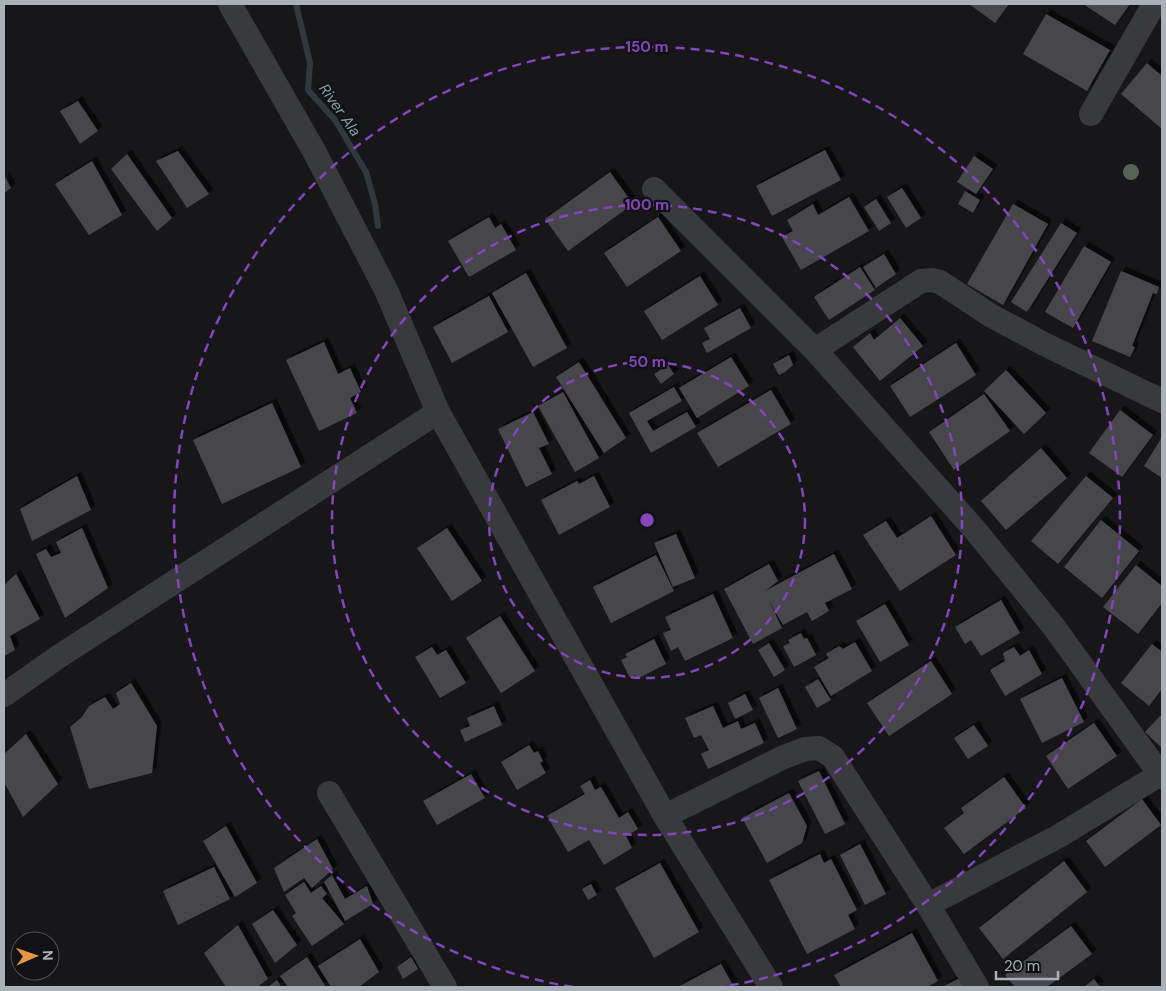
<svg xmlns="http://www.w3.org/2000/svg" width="1166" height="991" font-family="'DM Sans',sans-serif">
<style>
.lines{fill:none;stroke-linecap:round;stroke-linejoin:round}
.stream{stroke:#303a3e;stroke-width:6}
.building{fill:#46474c;filter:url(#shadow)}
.minor{stroke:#383a3d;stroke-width:24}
.tree{fill:#546353}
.ring{fill:none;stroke:#8446be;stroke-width:2.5;stroke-dasharray:9 6}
.labels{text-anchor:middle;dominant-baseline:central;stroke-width:4.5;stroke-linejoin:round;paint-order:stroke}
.water-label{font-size:15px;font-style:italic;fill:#83a2b1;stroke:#121214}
.centre{fill:#8446be;stroke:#121214;stroke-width:2.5}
.ring-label{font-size:15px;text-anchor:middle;font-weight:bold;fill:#8446be;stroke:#121214;stroke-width:4.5;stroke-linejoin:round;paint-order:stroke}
</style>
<defs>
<filter id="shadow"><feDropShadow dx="4.5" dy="-4.5" stdDeviation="0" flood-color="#0009"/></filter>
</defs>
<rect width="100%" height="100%" fill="#171719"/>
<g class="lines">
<!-- stream -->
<path class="stream" d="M296,4L310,63L308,90L335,120L366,172L375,204L378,226"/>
</g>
<!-- building -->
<path class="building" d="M969,4H1009L995,23Z
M1083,4H1130L1115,25Z
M1046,14L1110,50L1087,91L1023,54Z
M1147,63L1162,76V129L1121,94Z
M78,101L98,131L80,144L60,111Z
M825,150L841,180L772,216L756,186Z
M178,151L209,194L187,208L156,161Z
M127,154L172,218L157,231L111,169Z
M974,156L993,169L976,194L957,182Z
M92,161L122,215L89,235L55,184Z
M610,172L633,204L568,251L545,219Z
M4,175L11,188L4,193Z
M902,188L921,218L906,228L887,197Z
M965,191L980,200L973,213L958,204Z
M849,197L869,231L801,270L782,237L793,231L787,220L813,204L818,215Z
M876,199L891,223L879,231L864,207Z
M1013,204L1048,224L1003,305L967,284Z
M489,217L495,228L501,224L516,250L469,277L448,241Z
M658,217L681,251L627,287L604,253Z
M1061,223L1077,233L1027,312L1011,302Z
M1084,246L1111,262L1073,328L1045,312Z
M884,254L896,274L876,288L863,267Z
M860,267L875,290L829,320L814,297Z
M1121,271L1159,287L1157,294L1153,293L1132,346L1135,347L1130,357L1092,341Z
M526,273L567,348L533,367L492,293Z
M700,276L718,305L662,340L644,311Z
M489,296L508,332L452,363L433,327Z
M740,308L751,328L707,353L702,343L710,339L704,328Z
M900,318L923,346L880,381L853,347L870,333L874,340Z
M324,342L338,374L350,368L361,392L350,398L357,413L319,431L286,360Z
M956,343L976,375L910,417L890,386Z
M789,355L793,365L785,372L779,375L773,364Z
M731,357L749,386L697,418L679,388Z
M579,362L626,438L604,453L556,377Z
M668,365L674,374L661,384L654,374Z
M1006,370L1046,413L1024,434L984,391Z
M674,387L682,401L647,421L653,431L687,412L696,427L651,453L629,413Z
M771,390L791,424L718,467L697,433Z
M563,392L599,458L575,472L538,406Z
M984,394L1010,431L954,470L929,432Z
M272,403L301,467L222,504L193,440Z
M1120,410L1153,435L1122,477L1089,453Z
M533,412L549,444L539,448L552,474L526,487L498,429Z
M1162,437V478L1144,466Z
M1041,448L1067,478L1006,530L981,501Z
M77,476L91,510L32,541L20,509Z
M594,476L610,507L559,535L541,500L577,481L579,484Z
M1086,476L1113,498L1058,564L1031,541Z
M931,516L956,555L900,591L863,535L886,521L897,538Z
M1101,520L1139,551L1102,598L1064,567Z
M82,528L108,588L65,618L36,554L46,549L51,557L61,553L56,542Z
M447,528L482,581L452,601L417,548Z
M676,534L695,578L673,587L654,543Z
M834,554L852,589L825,603L829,611L812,621L807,612L783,625L769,601L782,628L753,644L724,589L769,564L778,581L765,591Z
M656,555L674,591L611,623L593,587Z
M1136,565L1162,586V603L1138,634L1103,607Z
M16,574L40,619L10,636L15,650L4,656V585Z
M713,594L733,638L685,661L678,647L671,651L663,633L671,630L665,617Z
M1001,600L1020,633L981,656L971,640L965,644L955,627Z
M885,604L909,645L880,662L856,621Z
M500,616L535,671L501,693L466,638Z
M801,633L804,639L807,638L816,655L794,667L783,646L790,643L788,640Z
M654,639L666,664L637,679L635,675L630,678L621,660L627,657L625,654Z
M855,642L872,671L831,696L814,667L829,658L826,654L839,646L843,649Z
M769,643L785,670L774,677L758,650Z
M1152,644L1162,652V689L1149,706L1121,683Z
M432,647L437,655L446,650L466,683L440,698L415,657Z
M1014,647L1020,656L1029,650L1042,674L1005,696L990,670L1005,661L1003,653Z
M931,661L952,694L889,736L867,703Z
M1062,678L1084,722L1042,743L1020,699Z
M818,679L831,700L817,708L805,687Z
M131,683L157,726L152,773L89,789L70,727L82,717L89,706L105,697L113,709L120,704L116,693Z
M778,688L797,729L778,738L759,698Z
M745,694L753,710L735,719L728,703Z
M494,706L502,725L465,742L460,730L470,726L467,718Z
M713,706L723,728L738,721L741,729L755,723L764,743L708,769L701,754L709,750L701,735L694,738L685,718Z
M1162,714V748L1145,732Z
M1094,723L1117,756L1068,789L1046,756Z
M974,725L988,746L968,759L954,738Z
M26,734L58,784L23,817L4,782V754Z
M529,745L534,753L538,751L543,761L540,763L546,773L517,790L501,762Z
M819,771L845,824L825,834L798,781Z
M471,774L485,798L437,825L423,801Z
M1004,777L1026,808L964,854L944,828L964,813L961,808Z
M590,780L595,790L601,787L619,818L628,812L638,829L626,836L632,848L604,865L589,840L568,852L547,816L585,794L580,786Z
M789,793L807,826L802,843L767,863L742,818Z
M1142,799L1161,825L1105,867L1086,841Z
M226,826L257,883L235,897L203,841Z
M317,839L333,869L312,888L304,878L284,892L274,868Z
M860,844L886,894L865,905L840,855Z
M820,854L824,863L831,859L857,910L848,915L855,929L807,954L769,880Z
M1064,861L1087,892L1003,959L979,928Z
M660,863L699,932L654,958L615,888Z
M214,867L230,899L178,925L163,891Z
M332,875L345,899L367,886L373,904L345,921L324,882Z
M304,882L311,893L321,886L327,894L322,898L344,924L312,946L292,916L296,913L285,895Z
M591,884L597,895L588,900L582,889Z
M273,910L297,945L275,963L252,924Z
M238,925L268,979L257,987H226L204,953Z
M1071,926L1092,954L1047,987H1015L1005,975Z
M912,933L938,981L927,987H841L834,975Z
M360,939L379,972L359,987H331L318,966Z
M307,957L326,987H288L280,976Z
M411,957L418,969L403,979L397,967Z
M721,964L734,987H678Z
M960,978L965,987H944V986Z
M1094,979L1100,987H1084Z
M277,980L281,987H268Z"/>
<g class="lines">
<!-- minor -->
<path class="minor" d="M230,4L314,151L386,290L438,412L665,816L771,987
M1091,114L1154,4
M654,189L815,350L975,530L1054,627L1162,777
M815,350L921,281L932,280L940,282L990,315L1044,344L1162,401
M4,695L58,657L438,412
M329,793L445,987
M665,816L784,757L805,749L819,748L833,757L928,905L977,987
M928,905L1059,836L1159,775"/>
</g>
<!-- trees -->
<circle class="tree" cx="1131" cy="172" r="8"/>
<!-- distance rings -->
<g class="ring">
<circle cx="647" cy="520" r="158"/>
<circle cx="647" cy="520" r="315"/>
<path d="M573 987A473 473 0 1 1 721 987"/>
</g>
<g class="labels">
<!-- water labels -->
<g class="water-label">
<text transform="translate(340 110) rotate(55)">River Ala</text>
</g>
</g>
<circle cx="647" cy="520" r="8" class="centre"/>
<g class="ring-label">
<text x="647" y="52">150 m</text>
<text x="647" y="210">100 m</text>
<text x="647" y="367">50 m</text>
</g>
<!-- border -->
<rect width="1166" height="991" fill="none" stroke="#aab0b8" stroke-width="10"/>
<!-- north arrow -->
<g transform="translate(35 956) rotate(88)"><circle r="24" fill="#121214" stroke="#4f5156"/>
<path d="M0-4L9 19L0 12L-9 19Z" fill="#e79541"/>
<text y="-8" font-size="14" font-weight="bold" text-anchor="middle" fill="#aab0b8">N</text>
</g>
<!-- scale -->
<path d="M996 971v8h62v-8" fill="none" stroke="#aab0b8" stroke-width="2.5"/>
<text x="1004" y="971" font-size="15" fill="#aab0b8" stroke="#121214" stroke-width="4" paint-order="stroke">20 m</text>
</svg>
